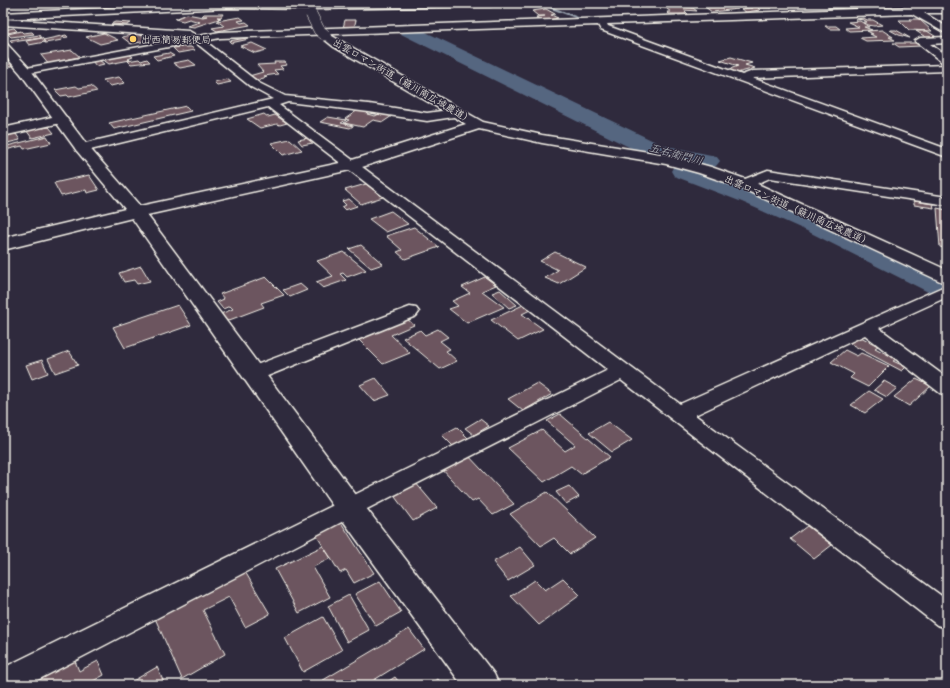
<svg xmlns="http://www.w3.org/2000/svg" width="950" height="688" font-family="Delius,'Klee One',sans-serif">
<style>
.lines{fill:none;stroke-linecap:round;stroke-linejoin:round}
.stream{fill:#959eaa;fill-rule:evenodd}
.river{fill:#556680;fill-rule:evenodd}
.building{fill:#6c555e;stroke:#f4f1e8}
.lane-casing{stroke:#f4f1e8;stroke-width:3}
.street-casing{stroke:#f4f1e8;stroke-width:3}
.secondary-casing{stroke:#f4f1e8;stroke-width:3}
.lane{fill:#2f2a3d;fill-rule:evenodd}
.street{fill:#2f2a3d;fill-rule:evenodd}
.secondary{fill:#2f2a3d;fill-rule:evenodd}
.secondary-bridge-casing{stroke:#f4f1e8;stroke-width:12;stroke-linecap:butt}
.secondary-bridge{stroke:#2f2a3d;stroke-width:11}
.poi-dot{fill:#ffd166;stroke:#2f2a3d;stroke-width:1.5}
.labels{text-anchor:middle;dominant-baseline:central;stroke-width:3;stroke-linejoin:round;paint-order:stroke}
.far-poi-label{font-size:10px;fill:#f4f1e8;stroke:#2f2a3d;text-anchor:start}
.far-street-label{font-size:10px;fill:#f4f1e8;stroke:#2f2a3d}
.far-water-label{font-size:11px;font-style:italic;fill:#b4b9be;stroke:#2f2a3d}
</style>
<rect width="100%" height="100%" fill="#2f2a3d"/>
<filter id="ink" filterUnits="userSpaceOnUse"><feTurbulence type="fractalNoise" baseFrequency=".025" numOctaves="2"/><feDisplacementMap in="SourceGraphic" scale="8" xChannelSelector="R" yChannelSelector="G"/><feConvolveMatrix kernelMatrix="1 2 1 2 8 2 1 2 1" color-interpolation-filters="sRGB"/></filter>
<g filter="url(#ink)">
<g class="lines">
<!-- stream -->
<path class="stream" d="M547,3H549L553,7L588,21L586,22L551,9Z
M184,34L205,35L206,36L205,37L183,36Z"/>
<!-- river -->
<path class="river" d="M407,25L413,26L662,145L716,156L720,161L716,166L706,171L793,205L947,277V298L936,296L807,231L742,202L674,176L671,171L674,166L681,163L647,156L401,34L399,30L401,26Z"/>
</g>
<!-- building -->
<path class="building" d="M681,3H689L693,7H687L693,8L697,11L684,10L688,14H669L667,12H671L662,5L682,4Z
M710,3H730L734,6H727L734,7L738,9L712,12L705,7H715Z
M744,3H771L774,5H767L771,8H758L760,10L746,12L741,9L752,8Z
M833,3H849L856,7H851L859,11L835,12L828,8L843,7Z
M850,3H862L867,6L855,7Z
M546,9L555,14L551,15L558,18L542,21L536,17L545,16H538L532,11Z
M187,14L203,17L207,16H202L204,14H223L221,17H217L221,18L218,19H219L194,27L187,26L200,22L189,19L183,21L175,19Z
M240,17L244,20L238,21L241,23L246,22L250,25L217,31L212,28L224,26L217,21Z
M864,18L867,20H873L882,25L874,26L868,25L863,22H867L864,20L856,19Z
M909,19H919L932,31L909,30L899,20H911Z
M345,20H356L354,28H343Z
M860,21L869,27H864L872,30L849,31L845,28L859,27L848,22Z
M115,22L131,23L127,25L111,24Z
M825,26H836L840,29H829Z
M14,28L17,31L3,34V30Z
M882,30L893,37H889L895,40L866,41L860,38L876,37L870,34H873L867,31Z
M890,30H896L910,38L899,35Z
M21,31L23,33L32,32L34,34L11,37L8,34Z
M916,31H927L938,38H927Z
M104,33L118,40L100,44L86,37Z
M136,34L143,36L147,35L152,38L144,40L146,41L131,44L122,37Z
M39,35L41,38L12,42L10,40Z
M66,35L68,37L61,38L62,40L45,43L43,40Z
M42,38L45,42L29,45L26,41Z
M246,38L249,39L231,43L229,41Z
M252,43L267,50L255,53L240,46Z
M893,43H915L921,46L899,47Z
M184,47H191L195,50L178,53L173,48Z
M72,50L80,57L68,59L70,61L49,65L41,55Z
M169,53L174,56L157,60L153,56Z
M129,54L133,57L128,59L130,60L109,64L102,59Z
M731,57L752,63L745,65L755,68L737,73L727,70L738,66L720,60Z
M139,59L141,61L147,59L150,62L131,64L128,61Z
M3,60H9L5,64H14L3,71Z
M99,60L104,64L96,66L92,61Z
M189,60L196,65L180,68L173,63Z
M274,62H285L287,65L280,66L283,69L274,70L278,74L264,76L267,77L257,80L249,76L263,72L257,65L275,64Z
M119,77L125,83L110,86L103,80Z
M227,79L231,82L217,85L214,82Z
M76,86L79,88L91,86L97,91L69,97L67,95L61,96L55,90Z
M186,106L191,111L114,129L109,123Z
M358,110L370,112L367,114L375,116L379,114L392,116L383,122L373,120L363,127L344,123L349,120L345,119Z
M264,114L268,117L275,115L287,123L280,125L277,124L260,128L247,119Z
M328,117L346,120L341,123L353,126L350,128L320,122Z
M43,126V128L49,127L54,133L32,138L26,130Z
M16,134L20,140L3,144V136Z
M47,136L51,143L24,149L22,146L5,150L3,147Z
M308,138L313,143L302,145L298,140Z
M290,139L302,150L283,155L271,143Z
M89,175L99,190L87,193L86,190L61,196L54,183Z
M366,184L383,197L361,204L345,190Z
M349,199L357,206L345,210L342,207L346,205L342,201Z
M914,201L933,204L934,208L914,205Z
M937,208L947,210V249L940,247Z
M391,211L408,224L386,232L369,219Z
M414,227L439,247L405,259L397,252L402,250L386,236Z
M361,245L383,264L371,268L349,249Z
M344,252L366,270L347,277L343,273L340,274L346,280L323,288L316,282L333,276L317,261Z
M555,252L586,267L559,284L545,278L558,270L540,261Z
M141,266L150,281L137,284L134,280L124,282L119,273Z
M266,277L284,295L261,303L264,307L224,322L218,315L233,309L230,306L223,309L217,302L224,299L220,294Z
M485,277L496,285L482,291L504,307L467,323L449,309L458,306L452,301L470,293L462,287Z
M300,284L307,290L290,297L283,290Z
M500,290L517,305L509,308L492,293Z
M178,305L191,325L125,348L113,327Z
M523,305L530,310L522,314L543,329L518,341L491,320Z
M407,319L414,325L391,335L410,353L383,364L358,339Z
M438,329L448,337L440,341L450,349L446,351L457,361L440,369L403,338L420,330L425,335Z
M857,335L878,346L875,348L896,359L893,361L906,367L902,371L847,342Z
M845,350L857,356L861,353L889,366L868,387L850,378L854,374L831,362Z
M69,351L78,365L55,373L48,359Z
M42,360L48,373L32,379L26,365Z
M376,378L390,395L374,401L360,385Z
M916,379L931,386L909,406L894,397Z
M884,381L897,388L887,397L874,390Z
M537,383L552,394L523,411L508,399Z
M869,391L883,399L865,413L851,405Z
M560,414L610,457L581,474L571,466L544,482L508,448L542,430L565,451L575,445L547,421Z
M480,419L489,426L474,435L465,428Z
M608,422L632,440L612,452L589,433Z
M457,427L470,440L455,448L442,435Z
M466,453L514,504L493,515L478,499L472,502L440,467Z
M415,482L437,508L413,521L392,493Z
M569,486L579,497L566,504L556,492Z
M547,492L595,538L570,554L554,538L541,546L510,514Z
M340,521L374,573L354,583L346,570L340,573L315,533Z
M807,526L832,545L814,559L790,539Z
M323,546L331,558L313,567L330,597L299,613L275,569Z
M520,547L535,565L508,581L493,562Z
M244,570L270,614L245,627L229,597L203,610L225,654L182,679L154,616Z
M563,578L580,595L539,625L511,596L535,580L545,590Z
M380,581L401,612L376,626L355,594Z
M349,595L369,630L347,642L328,606Z
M323,617L342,650L303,672L285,638Z
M409,629L424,649L366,685H315Z
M73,656L79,671L98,661L104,675L86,685H21Z
M157,667L165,685H126Z
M395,677L401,685H383Z
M438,679L443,685H430Z"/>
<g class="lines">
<!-- lane casing -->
<g class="lane-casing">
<path id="lane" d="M3,3L168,4L170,5L168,6L4,4Z"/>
</g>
<!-- street casing -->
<g class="street-casing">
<path id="street" d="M912,7H947V13H924L947,27V34L912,14L607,24L608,26L742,75L753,71L947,65V71L752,78L947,149V157L601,30L598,25L220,38L205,41L259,83L285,96L369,104L427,113L456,109L460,110L462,113L460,116L427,121L369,112L288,102L279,105L680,404L947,285V297L879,328L947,378V395L940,393L865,335L695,415L947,600V628L937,625L621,380L357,514L28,685H3V668L608,370L268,107L82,152L77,151L75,148L77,145L273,99L251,87L195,42L25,74L21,73L20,71L21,69L220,32Z
M3,19L189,31L194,34L189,37L3,25Z
M947,37V43L930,44L947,56V64L943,63L915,41L920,38Z
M61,115L65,116L67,119L65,122L3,136V128Z
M768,170L947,197V205L770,178L750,187L745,188L740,187L738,184L740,181Z
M410,307L416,308L419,312L416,316L260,379L253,380L246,379L243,374L246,369Z"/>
</g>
<!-- secondary casing -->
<g class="secondary-casing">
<path id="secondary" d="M210,3H496L491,6L311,9L226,8L3,19V13Z
M325,32L483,122L542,135L667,155L711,167L751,181L947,270V283L940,281L739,187L699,173L666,164L542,143L479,129L359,168L147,215L359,499L494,674L499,685H462L339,515L132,218L3,250V238L125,209L77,151L21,74L3,53V43L7,44L29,68L87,145L140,206L349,161L466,124L334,47L319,35Z"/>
</g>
<!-- lane -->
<use href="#lane" class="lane"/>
<!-- street -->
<use href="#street" class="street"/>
<!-- secondary -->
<use href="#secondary" class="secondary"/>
<!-- secondary-bridge casing -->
<g class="secondary-bridge-casing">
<path id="secondary-bridge" d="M311,14L319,30L325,35"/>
</g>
<!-- secondary-bridge -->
<use href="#secondary-bridge" class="secondary-bridge"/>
</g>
</g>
<!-- markers -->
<circle class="poi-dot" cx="133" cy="39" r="4"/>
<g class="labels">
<!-- far-poi labels -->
<g class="far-poi-label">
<text x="141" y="39">出西簡易郵便局</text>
</g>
<!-- far-street labels -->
<g class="far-street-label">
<text transform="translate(403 81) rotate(30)">出雲ロマン街道（簸川南広域農道）</text>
<text transform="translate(798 210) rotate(24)">出雲ロマン街道（簸川南広域農道）</text>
</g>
<!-- far-water labels -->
<g class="far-water-label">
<text transform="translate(676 154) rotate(15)">五右衛門川</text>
</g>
</g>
<!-- margin -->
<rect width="950" height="688" fill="none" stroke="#2f2a3d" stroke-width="16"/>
<rect x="8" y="8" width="934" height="672" fill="none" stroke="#f4f1e8" stroke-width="1.5" filter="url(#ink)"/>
</svg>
